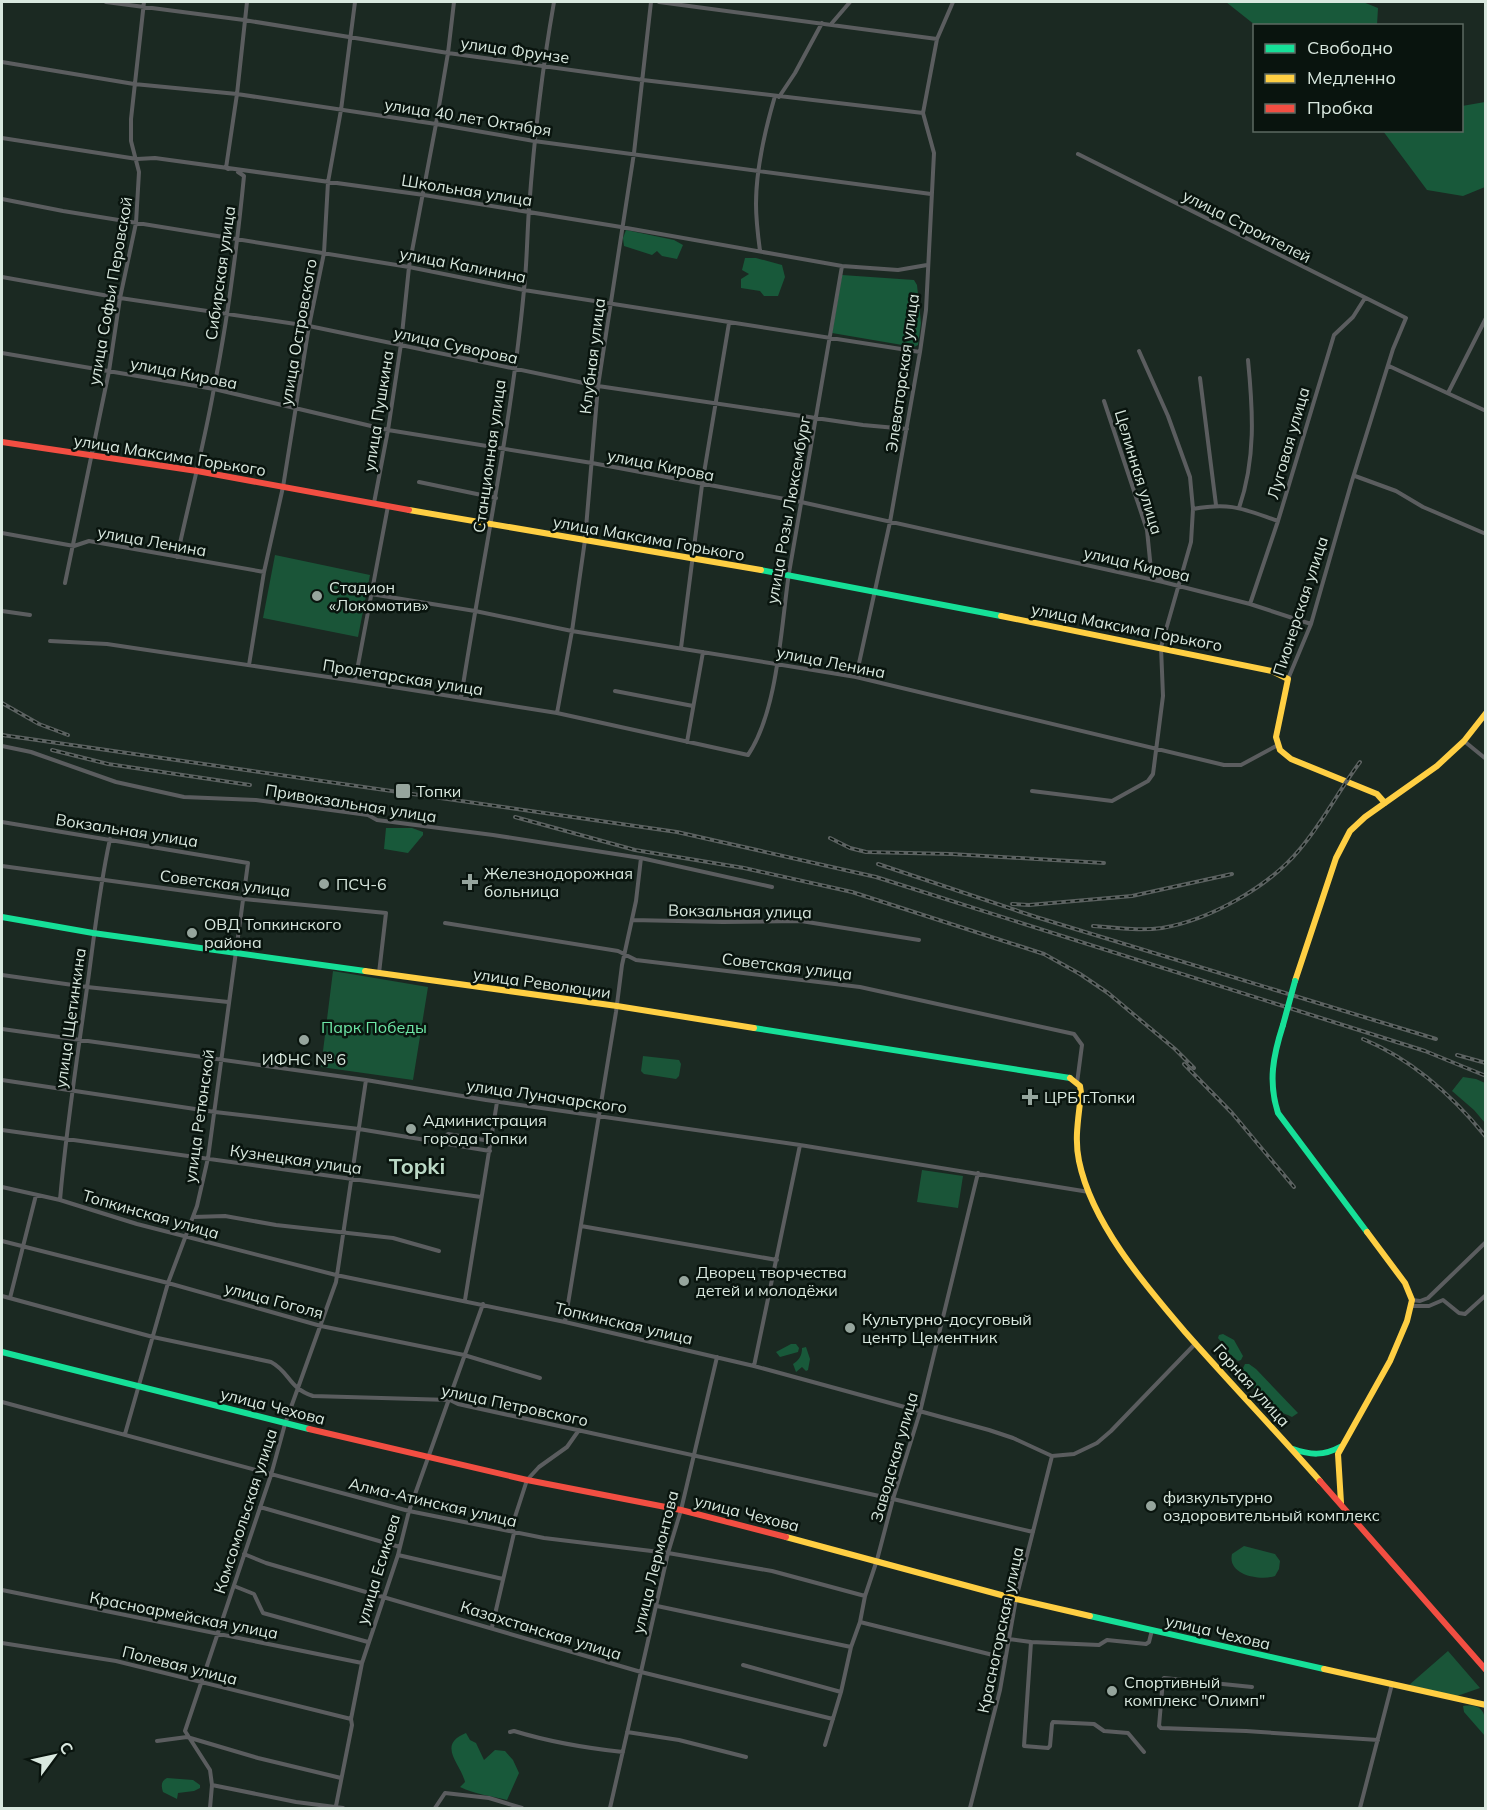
<svg xmlns="http://www.w3.org/2000/svg" width="1487" height="1810" font-family="Mulish,sans-serif">
<style>
.green{fill:#1a5538}
.forest{fill:#18593a}
.lines{fill:none;stroke-linecap:round;stroke-linejoin:round}
.street{stroke:#5b5d5f;stroke-width:4}
.fast{stroke:#16e098;stroke-width:6}
.slow{stroke:#ffcf43;stroke-width:6}
.jam{stroke:#f24e42;stroke-width:6}
.rail-casing{stroke:#5c6261;stroke-width:4}
.rail{stroke:#09140e;stroke-width:1.5;stroke-dasharray:4.5;stroke-linecap:butt}
.fast-bridge{stroke:#16e098;stroke-width:6}
.poi-dot{fill:#96a59d;stroke:#09140e;stroke-width:2}
.labels{text-anchor:middle;dominant-baseline:central;stroke-width:5;stroke-linejoin:round;paint-order:stroke}
.street-label{font-size:16px;fill:#d9e8df;stroke:#09140e}
.poi-label{font-size:16px;fill:#d9e8df;stroke:#09140e;text-anchor:start}
.park-label{font-size:16px;fill:#6ee8a7;stroke:#09140e}
.district-label{font-size:22px;font-weight:bold;fill:#bbd9c6;stroke:#09140e}
</style>
<rect width="100%" height="100%" fill="#1b2922"/>
<!-- green -->
<path class="green" d="M275,555L370,575L358,637L263,618Z
M333,971L428,987L413,1080L321,1067Z
M643,1056L679,1060L681,1064L679,1076L676,1079L644,1074L641,1071Z
M1463,1077L1476,1079L1485,1083V1123L1474,1110L1452,1091Z
M922,1170L963,1176L958,1208L917,1202Z
M1244,1546L1275,1554L1280,1561L1279,1569L1275,1576C1260,1581 1227,1575 1232,1554Z
M1448,1651L1480,1688L1457,1696L1409,1685Z"/>
<!-- forest -->
<path class="forest" d="M1226,2H1363L1378,8L1377,25H1255Z
M1485,102V187L1463,196L1427,190L1383,131L1462,130V106Z
M626,230L674,240L683,245L677,259L662,256L657,251L652,255L624,246L623,238Z
M745,258H756L782,265L785,277L778,296H764L760,291L741,288V279L749,274L742,270Z
M842,275L914,280L917,285L921,323L918,345L914,347L832,333Z
M386,828H412L423,832V835L408,853L384,849Z
M1223,1334L1234,1340L1243,1356L1241,1360L1238,1361L1222,1347L1223,1344L1218,1338L1219,1335Z
M791,1344H796L799,1348L798,1352L780,1357L776,1352Z
M806,1347L810,1359L808,1370L806,1371L802,1367L796,1372L793,1364C799,1360 802,1356 802,1348Z
M1245,1364H1249L1256,1369L1298,1413L1292,1417C1287,1414 1283,1414 1279,1411C1265,1401 1249,1384 1242,1370Z
M1463,1706C1487,1703 1486,1718 1485,1736L1464,1712Z
M466,1733L470,1740L476,1743L484,1760L495,1750L505,1751L513,1760L519,1773L507,1800C491,1796 475,1794 460,1787L465,1782C461,1764 436,1745 466,1733Z
M167,1778L193,1780L200,1785V1788L194,1791L178,1793L177,1799L163,1792C161,1785 161,1781 167,1778Z"/>
<g class="lines">
<!-- street -->
<path class="street" d="M106,2L244,20L448,53L643,80L923,113
M659,2L937,39
M832,23L850,2
M2,62L134,84L237,94L436,124L534,141L931,194
M779,97L795,73L822,23
M2,138L137,159L155,158L424,195L621,227L842,266L898,270L927,265
M1078,154L1406,318L1393,349L1351,484L1311,624L1288,679
M228,169L226,168L237,94L247,2
M2,199L63,211L409,267L524,290L920,352
M760,251C758,236 756,220 756,204C756,168 765,130 775,96
M2,277L120,298L309,326L598,386L863,425L907,429
M2,353L214,389L388,430L592,463L801,502L1163,582L1250,604L1311,624
M1389,366L1486,411
M1200,378L1216,505
M1448,393L1486,318
M1104,401L1147,530L1151,570L1162,581
M1355,476L1396,491L1423,507L1486,534
M419,482L496,498
M374,503L388,430L401,344L409,267L436,124L448,53L454,2
M1239,508C1256,459 1253,411 1248,360
M1193,509C1231,502 1243,509 1278,521
M2,533L74,546L89,541L264,572
M177,557C189,501 204,445 214,388C228,318 237,247 244,176L238,172
M65,583L109,371L120,298L136,223L139,172L131,141V119L144,2
M371,594L475,611L572,631L856,677L1224,765H1241L1278,745
M1250,604L1278,521L1334,335L1353,317L1365,298
M2,611L30,615
M50,641L107,644L355,681L557,713L748,755C778,711 781,626 789,573C806,471 824,369 842,266
M681,648L702,485L729,323
M249,665L264,572L283,487L309,326L324,253L328,182L341,110L355,2
M856,677L890,522L920,352L926,310L934,153L923,113L937,39L953,2
M355,681L388,506
M615,691L693,706
M461,698C482,562 511,428 524,290C527,263 527,236 529,209C534,139 542,70 554,2
M557,713L572,631L585,540L598,386L634,153L651,2
M1464,741L1486,759
M687,742L703,652
M2,746L31,752L116,782L184,797L256,800L368,815L377,820L493,835L641,858L772,887
M1032,791L1112,801L1148,781L1153,774L1163,696L1161,647L1191,542L1193,509L1190,477L1168,416L1139,351
M2,822L248,863L208,1158L197,1206L168,1283L125,1434
M2,866L244,899L386,913L379,973
M632,920L723,922L801,921L919,940
M445,923L618,951L636,960L860,987L1074,1034L1082,1045L1077,1083
M2,975L87,987L228,1002
M2,1029L366,1080L486,1100L800,1145L1089,1192
M2,1080L215,1112L359,1129L438,1142L448,1134L484,1140
M2,1130L481,1197
M447,1144L490,1151
M2,1187L60,1200L137,1224L336,1275L565,1322L754,1366L989,1430L1013,1438L1052,1456L1074,1454L1097,1443L1111,1431L1196,1343
M60,1200C66,1129 77,1059 87,988C94,938 99,889 110,839
M193,1217L225,1216L276,1225L393,1238L439,1251
M581,1226L777,1260
M2,1241L168,1283L321,1326L464,1355L540,1378
M2,1296L153,1337L271,1362C290,1372 288,1388 313,1396L450,1400L458,1404L893,1499L1033,1532
M10,1298L36,1195
M465,1300L497,1102
M1412,1300L1420,1301L1428,1298L1486,1242
M1412,1306H1429L1443,1300L1459,1313L1465,1314L1486,1295
M565,1322L616,1012L622,965L636,901L641,858
M754,1366L800,1145
M2,1402L409,1511L544,1538L668,1553L772,1571L865,1596
M260,1507L400,1547
M244,1554L266,1563L641,1672L833,1719
M398,1555L503,1579
M234,1586L254,1594L263,1613L368,1642
M2,1590L362,1663
M657,1606L851,1647
M860,1622L1005,1658
M492,1627L514,1533L512,1526L527,1480L539,1467L567,1447L579,1430
M1009,1639L1031,1642L1024,1746L1048,1748L1050,1746L1052,1724L1053,1722L1094,1724L1104,1731L1128,1733L1144,1752
M1031,1642L1099,1645L1107,1640L1146,1644L1149,1642L1152,1630
M2,1643L116,1661L351,1719
M743,1665L841,1692
M1252,1687L1164,1678L1163,1680L1159,1726L1161,1728L1246,1731L1378,1740
M510,1732L514,1731C550,1742 585,1748 623,1752
M627,1732L679,1740L746,1757
M157,1741L187,1737L258,1758L341,1778
M825,1745L841,1692L851,1647L860,1622L865,1596L877,1560L893,1499L920,1412L978,1173
M212,1785L296,1802L343,1808
M336,1806L352,1725L351,1719L362,1663L398,1555L409,1511L483,1304
M210,1808L212,1785L210,1770L185,1731L271,1475L285,1424L336,1282L366,1080
M435,1808L445,1793L489,1798L522,1808
M610,1808L668,1553L681,1510L717,1357
M970,1808L1000,1690L1016,1599L1052,1456
M1360,1808L1392,1684"/>
<!-- fast -->
<path class="fast" d="M761,570L1001,616
M2,917L93,933L365,971
M1283,1025C1273,1056 1268,1082 1278,1113L1367,1232
M754,1028L1070,1078
M2,1352L309,1429
M1293,1449C1310,1455 1324,1456 1340,1447
M1090,1616L1324,1669"/>
<!-- slow -->
<path class="slow" d="M409,510L761,570
M1001,616L1272,671L1288,679L1276,737L1280,750L1291,759L1377,794L1385,803
M365,971L617,1006L754,1028
M1295,981L1336,858L1350,831L1365,817L1437,766L1464,741L1486,713
M1070,1078L1080,1086L1081,1093C1079,1116 1074,1138 1079,1161C1092,1224 1145,1285 1186,1333C1230,1383 1276,1431 1320,1481
M1341,1503L1338,1454L1390,1361L1407,1321L1412,1300L1405,1283L1367,1232
M786,1537L1016,1599L1090,1616
M1324,1669L1486,1705"/>
<!-- jam -->
<path class="jam" d="M2,442L197,471L409,510
M309,1429L527,1480L681,1510L786,1537
M1320,1481L1486,1670"/>
<!-- rail casing -->
<g class="rail-casing">
<path id="rail" d="M2,703L39,724L68,735
M2,735L677,832L876,877L1425,1051L1486,1076
M52,750L108,764L250,785
M515,817L635,850L744,868L852,892L1044,954L1080,974L1108,993L1175,1049L1194,1068
M830,838L850,848L866,852L951,854L1104,863
M878,864L1036,917L1436,1039
M1012,904L1029,905L1132,896L1232,874
M1093,926C1116,928 1140,931 1162,928C1210,920 1270,886 1300,849C1323,822 1339,790 1360,762
M1363,1039C1411,1059 1453,1096 1486,1137
M1457,1055L1486,1063
M1184,1064L1232,1113L1294,1187"/>
</g>
<!-- rail -->
<use href="#rail" class="rail"/>
<!-- fast-bridge -->
<path class="fast-bridge" d="M1283,1025L1295,981"/>
</g>
<!-- markers -->
<g class="poi-dot">
<circle cx="317" cy="596" r="6"/>
<rect x="395" y="783" width="16" height="16" rx="3"/>
<path d="M467 873h6v6h6v6h-6v6h-6v-6h-6v-6h6z"/>
<circle cx="324" cy="884" r="6"/>
<circle cx="192" cy="933" r="6"/>
<circle cx="304" cy="1040" r="6"/>
<path d="M1027 1088h6v6h6v6h-6v6h-6v-6h-6v-6h6z"/>
<circle cx="411" cy="1129" r="6"/>
<circle cx="684" cy="1281" r="6"/>
<circle cx="850" cy="1328" r="6"/>
<circle cx="1151" cy="1506" r="6"/>
<circle cx="1112" cy="1691" r="6"/>
</g>
<g class="labels">
<!-- street labels -->
<g class="street-label">
<text transform="translate(515 50) rotate(8)">улица Фрунзе</text>
<text transform="translate(468 117) rotate(9)">улица 40 лет Октября</text>
<text transform="translate(467 190) rotate(9)">Школьная улица</text>
<text transform="translate(1247 226) rotate(27)">улица Строителей</text>
<text transform="translate(463 265) rotate(11)">улица Калинина</text>
<text transform="translate(220 273) rotate(-82)">Сибирская улица</text>
<text transform="translate(110 291) rotate(-80)">улица Софьи Перовской</text>
<text transform="translate(298 332) rotate(-80)">улица Островского</text>
<text transform="translate(456 345) rotate(12)">улица Суворова</text>
<text transform="translate(592 356) rotate(-83)">Клубная улица</text>
<text transform="translate(184 373) rotate(11)">улица Кирова</text>
<text transform="translate(902 373) rotate(-82)">Элеваторская улица</text>
<text transform="translate(378 411) rotate(-81)">улица Пушкина</text>
<text transform="translate(1288 443) rotate(-74)">Луговая улица</text>
<text transform="translate(170 455) rotate(9)">улица Максима Горького</text>
<text transform="translate(489 456) rotate(-82)">Станционная улица</text>
<text transform="translate(661 465) rotate(11)">улица Кирова</text>
<text transform="translate(1139 472) rotate(73)">Целинная улица</text>
<text transform="translate(788 510) rotate(-80)">улица Розы Люксембург</text>
<text transform="translate(649 538) rotate(10)">улица Максима Горького</text>
<text transform="translate(152 541) rotate(10)">улица Ленина</text>
<text transform="translate(1137 564) rotate(13)">улица Кирова</text>
<text transform="translate(1300 606) rotate(-72)">Пионерская улица</text>
<text transform="translate(1127 627) rotate(11)">улица Максима Горького</text>
<text transform="translate(831 662) rotate(11)">улица Ленина</text>
<text transform="translate(403 677) rotate(9)">Пролетарская улица</text>
<text transform="translate(351 803) rotate(9)">Привокзальная улица</text>
<text transform="translate(127 830) rotate(9)">Вокзальная улица</text>
<text transform="translate(225 883) rotate(7)">Советская улица</text>
<text transform="translate(740 911) rotate(1)">Вокзальная улица</text>
<text transform="translate(787 966) rotate(7)">Советская улица</text>
<text transform="translate(542 983) rotate(8)">улица Революции</text>
<text transform="translate(70 1018) rotate(-82)">улица Щетинкина</text>
<text transform="translate(547 1096) rotate(8)">улица Луначарского</text>
<text transform="translate(199 1116) rotate(-82)">улица Ретюнской</text>
<text transform="translate(296 1159) rotate(8)">Кузнецкая улица</text>
<text transform="translate(151 1214) rotate(16)">Топкинская улица</text>
<text transform="translate(274 1300) rotate(15)">улица Гоголя</text>
<text transform="translate(624 1323) rotate(13)">Топкинская улица</text>
<text transform="translate(1252 1385) rotate(48)">Горная улица</text>
<text transform="translate(515 1405) rotate(12)">улица Петровского</text>
<text transform="translate(273 1406) rotate(14)">улица Чехова</text>
<text transform="translate(894 1457) rotate(-74)">Заводская улица</text>
<text transform="translate(433 1502) rotate(13)">Алма-Атинская улица</text>
<text transform="translate(245 1511) rotate(-72)">Комсомольская улица</text>
<text transform="translate(747 1513) rotate(14)">улица Чехова</text>
<text transform="translate(655 1562) rotate(-76)">улица Лермонтова</text>
<text transform="translate(378 1569) rotate(-73)">улица Есикова</text>
<text transform="translate(184 1615) rotate(11)">Красноармейская улица</text>
<text transform="translate(541 1630) rotate(17)">Казахстанская улица</text>
<text transform="translate(1000 1630) rotate(-78)">Красногорская улица</text>
<text transform="translate(1218 1632) rotate(13)">улица Чехова</text>
<text transform="translate(180 1665) rotate(14)">Полевая улица</text>
</g>
<!-- poi labels -->
<g class="poi-label">
<text x="329" y="587">Стадион<tspan x="329" dy="18">«Локомотив»</tspan></text>
<text x="416" y="791">Топки</text>
<text x="484" y="873">Железнодорожная<tspan x="484" dy="18">больница</tspan></text>
<text x="336" y="884">ПСЧ-6</text>
<text x="204" y="924">ОВД Топкинского<tspan x="204" dy="18">района</tspan></text>
<text x="304" y="1059" text-anchor="middle">ИФНС № 6</text>
<text x="1044" y="1097">ЦРБ г.Топки</text>
<text x="423" y="1120">Администрация<tspan x="423" dy="18">города Топки</tspan></text>
<text x="696" y="1272">Дворец творчества<tspan x="696" dy="18">детей и молодёжи</tspan></text>
<text x="862" y="1319">Культурно-досуговый<tspan x="862" dy="18">центр Цементник</tspan></text>
<text x="1163" y="1497">физкультурно<tspan x="1163" dy="18">оздоровительный комплекс</tspan></text>
<text x="1124" y="1682">Спортивный<tspan x="1124" dy="18">комплекс "Олимп"</tspan></text>
</g>
<!-- park labels -->
<g class="park-label">
<text x="374" y="1027">Парк Победы</text>
</g>
<!-- district labels -->
<g class="district-label">
<text x="417" y="1166">Topki</text>
</g>
</g>
<!-- border -->
<rect width="1487" height="1810" fill="none" stroke="#d9e8df" stroke-width="6"/>
<!-- legend -->
<rect x="1253" y="24" width="210" height="108" fill="#09140e" stroke="#5c6962" stroke-width="1.5"/>
<rect x="1265" y="44" width="30" height="9" fill="#16e098" stroke="#5c6962" stroke-width="1.5"/>
<text x="1307" y="54" font-size="18" fill="#d9e8df">Свободно</text>
<rect x="1265" y="74" width="30" height="9" fill="#ffcf43" stroke="#5c6962" stroke-width="1.5"/>
<text x="1307" y="84" font-size="18" fill="#d9e8df">Медленно</text>
<rect x="1265" y="104" width="30" height="9" fill="#f24e42" stroke="#5c6962" stroke-width="1.5"/>
<text x="1307" y="114" font-size="18" fill="#d9e8df">Пробка</text>
<!-- north arrow -->
<g transform="translate(54 1756) rotate(57)" stroke="#09140e" stroke-width="4.5" paint-order="stroke">
<path d="M0-4.5L10 22L0 15L-10 22Z" fill="#d9e8df"/>
<text y="-9" font-size="16" font-weight="bold" text-anchor="middle" fill="#d9e8df">С</text>
</g>
</svg>
